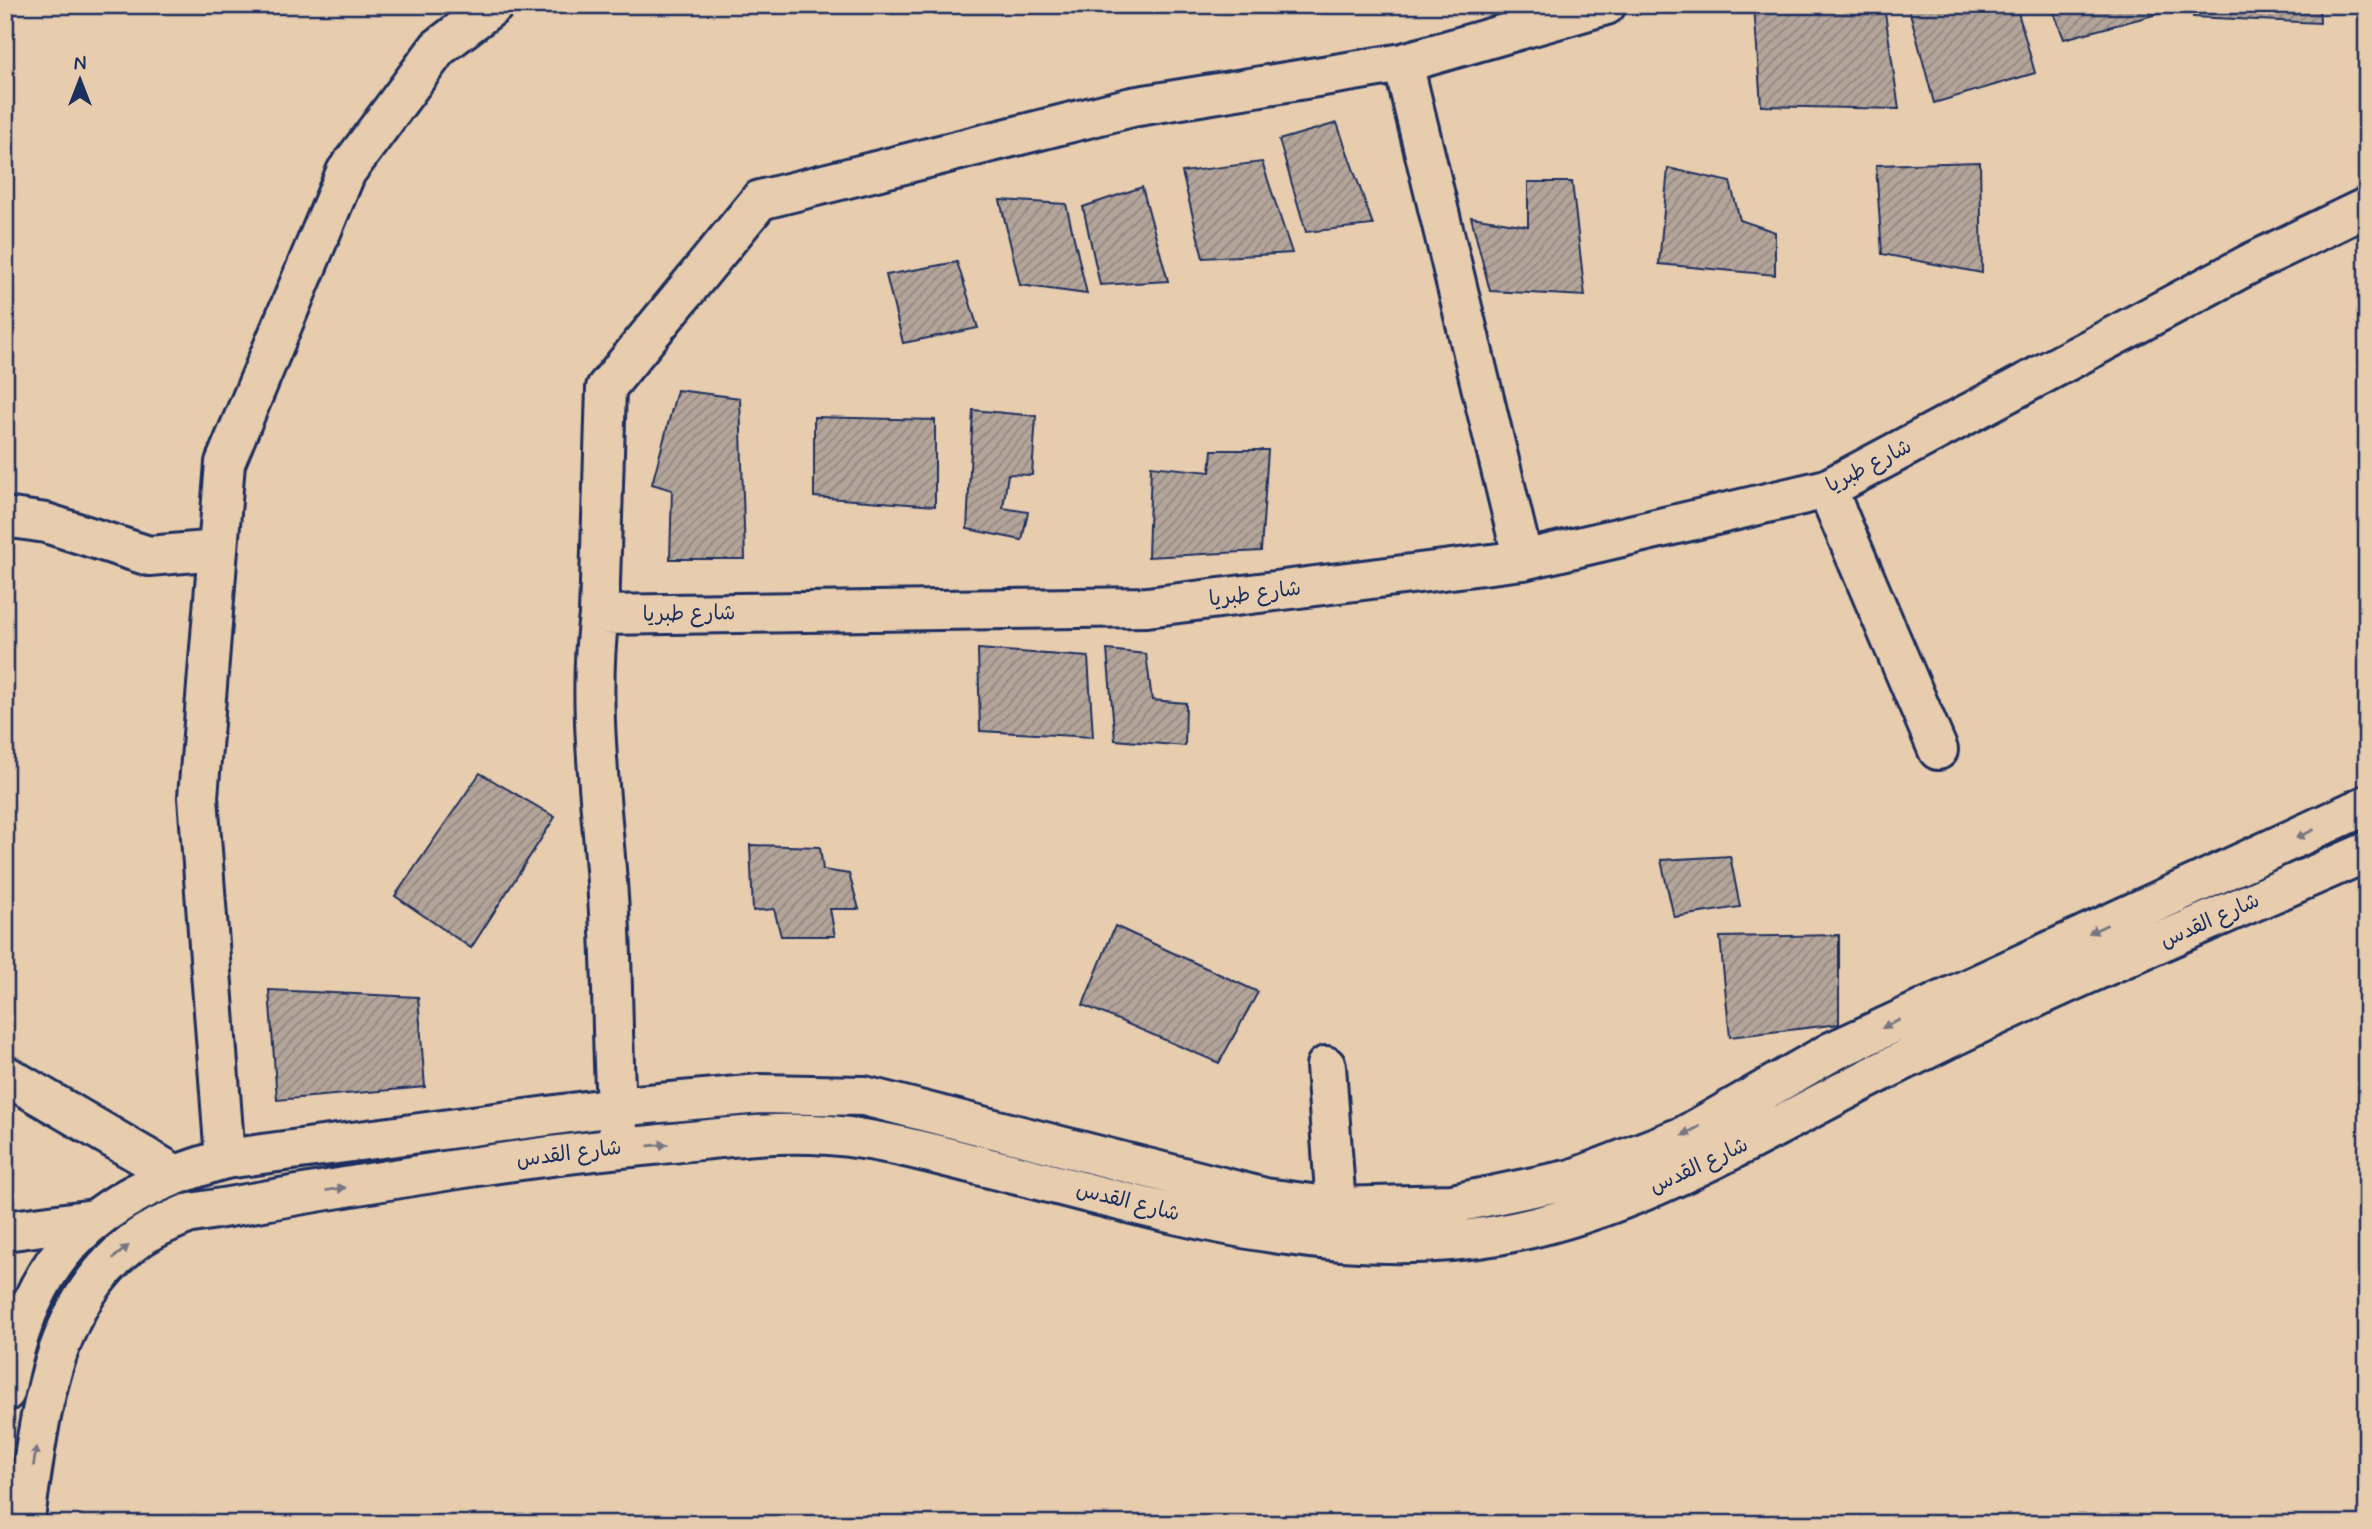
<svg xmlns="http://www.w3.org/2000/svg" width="2372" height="1529" font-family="Mynerve,'Playpen Sans Arabic',sans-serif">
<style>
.building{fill:url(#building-hatch);stroke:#1b2f5e;stroke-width:2}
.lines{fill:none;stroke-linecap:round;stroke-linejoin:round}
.minor-casing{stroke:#1b2f5e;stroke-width:44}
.major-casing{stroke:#1b2f5e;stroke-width:44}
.minor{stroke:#e7ccae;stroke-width:38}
.major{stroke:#e7ccae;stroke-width:38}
.oneway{fill:#777682}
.labels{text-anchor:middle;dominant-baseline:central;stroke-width:5;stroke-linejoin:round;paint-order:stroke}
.street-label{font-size:21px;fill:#1b2f5e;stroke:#e7ccae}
</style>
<defs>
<pattern id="building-hatch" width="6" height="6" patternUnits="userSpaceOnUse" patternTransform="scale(1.75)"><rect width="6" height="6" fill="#b4a59a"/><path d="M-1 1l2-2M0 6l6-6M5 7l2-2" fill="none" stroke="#928781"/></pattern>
</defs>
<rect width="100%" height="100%" fill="#e7ccae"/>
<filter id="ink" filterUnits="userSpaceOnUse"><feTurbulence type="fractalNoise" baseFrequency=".0143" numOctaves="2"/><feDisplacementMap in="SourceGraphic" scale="14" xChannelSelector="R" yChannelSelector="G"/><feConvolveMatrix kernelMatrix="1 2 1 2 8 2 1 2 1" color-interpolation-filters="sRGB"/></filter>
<g filter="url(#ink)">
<!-- building -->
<path class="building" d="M1754,5L1885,13L1899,109L1761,106Z
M1908,5H2016L2035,73L1934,103Z
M2051,5H2175L2176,9L2064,39Z
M2193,5H2319L2320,23L2193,17Z
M1337,123L1373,225L1306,232L1279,140Z
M1262,162L1292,253L1203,258L1182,172Z
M1980,162L1982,273L1882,254L1876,165Z
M1668,168L1730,182L1740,220L1775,232V275L1659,264Z
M1528,182H1572L1585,296L1490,291L1471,217L1528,226Z
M1142,187L1168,281L1100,285L1083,207Z
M1000,200L1066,204L1087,294L1020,285Z
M957,262L978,328L903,343L886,275Z
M677,390L740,398L745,559H670L672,490L652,484Z
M973,410L1036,416L1032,475L1008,474L1003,508L1028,512L1022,540L967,529Z
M814,417L935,420V506L814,497Z
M1212,450H1268L1261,551L1148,557L1151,466L1210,472Z
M978,649L1088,657L1093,737L980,731Z
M1107,650L1146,654L1152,700L1186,703L1185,746L1115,740Z
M480,773L555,817L471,948L395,896Z
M750,845L820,847L823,870L849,874L859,909H830L835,936H781L774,909L753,911Z
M1730,856L1740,907L1674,917L1661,860Z
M1115,926L1258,992L1219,1063L1083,1005Z
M1839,935V1024L1730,1037L1720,937Z
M269,990L418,997L425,1087L277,1100Z"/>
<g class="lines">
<!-- minor casing -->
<g class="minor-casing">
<path id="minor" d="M1403,63L1606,5
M1827,489L1938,750
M5,517L46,523L149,556L218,550
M599,615L606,388L760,200L1132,107L1403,63L1523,560
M1326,1066L1336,1207
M5,1075L174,1174
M620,1148C611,1070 614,991 609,913C604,817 586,709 599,615L1147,607L1523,560L1827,489L2255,261L2367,207
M225,1159L198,797L225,463L346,172L438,48L494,5
M5,1231L94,1219"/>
</g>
<!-- major casing -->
<g class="major-casing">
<path id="major" d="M5,1392C31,1254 92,1197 225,1159L615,1107L760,1094L864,1096L1265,1198L1336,1207L1452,1204L1572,1179L1684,1136L1831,1052L2367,805
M24,1524C40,1422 47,1303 139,1238C153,1228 171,1221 187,1214C341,1188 496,1159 652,1145C704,1140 759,1132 812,1134C876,1136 940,1156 1002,1171C1163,1211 1331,1264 1498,1235C1642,1209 1759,1133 1887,1069C2043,990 2206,923 2367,852"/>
</g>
<!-- minor -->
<use href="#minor" class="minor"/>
<!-- major -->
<use href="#major" class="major"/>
</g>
<!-- one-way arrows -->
<defs><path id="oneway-solid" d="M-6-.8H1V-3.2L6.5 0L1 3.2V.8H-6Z" transform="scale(1.75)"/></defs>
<g class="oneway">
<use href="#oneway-solid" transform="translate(2305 834) rotate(155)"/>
<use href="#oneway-solid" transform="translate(2098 929) rotate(155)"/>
<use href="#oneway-solid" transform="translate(1891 1024) rotate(155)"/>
<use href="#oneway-solid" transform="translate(1691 1131) rotate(152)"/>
<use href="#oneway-solid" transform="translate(658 1145) rotate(-5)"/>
<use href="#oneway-solid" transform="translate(336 1189) rotate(-9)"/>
<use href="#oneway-solid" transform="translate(121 1252) rotate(-39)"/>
<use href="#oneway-solid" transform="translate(35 1456) rotate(-81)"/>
</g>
</g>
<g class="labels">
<!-- street labels -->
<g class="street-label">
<text transform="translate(1869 466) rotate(-27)">شارع طبريا</text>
<text transform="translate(1255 594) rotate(-7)">شارع طبريا</text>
<text transform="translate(689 614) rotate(-1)">شارع طبريا</text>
<text transform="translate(2210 921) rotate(-24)">شارع القدس</text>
<text transform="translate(569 1154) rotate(-7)">شارع القدس</text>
<text transform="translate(1699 1166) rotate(-25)">شارع القدس</text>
<text transform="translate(1128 1202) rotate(14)">شارع القدس</text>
</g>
</g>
<!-- margin -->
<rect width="2372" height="1529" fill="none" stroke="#e7ccae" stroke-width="28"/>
<rect x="14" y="14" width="2344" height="1501" fill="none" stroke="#1b2f5e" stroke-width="2.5" filter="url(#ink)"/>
<!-- north arrow -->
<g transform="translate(80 80)" stroke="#e7ccae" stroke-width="5" paint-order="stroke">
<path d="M0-5L12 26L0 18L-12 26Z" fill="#1b2f5e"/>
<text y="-10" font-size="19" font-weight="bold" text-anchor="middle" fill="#1b2f5e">N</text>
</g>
</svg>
